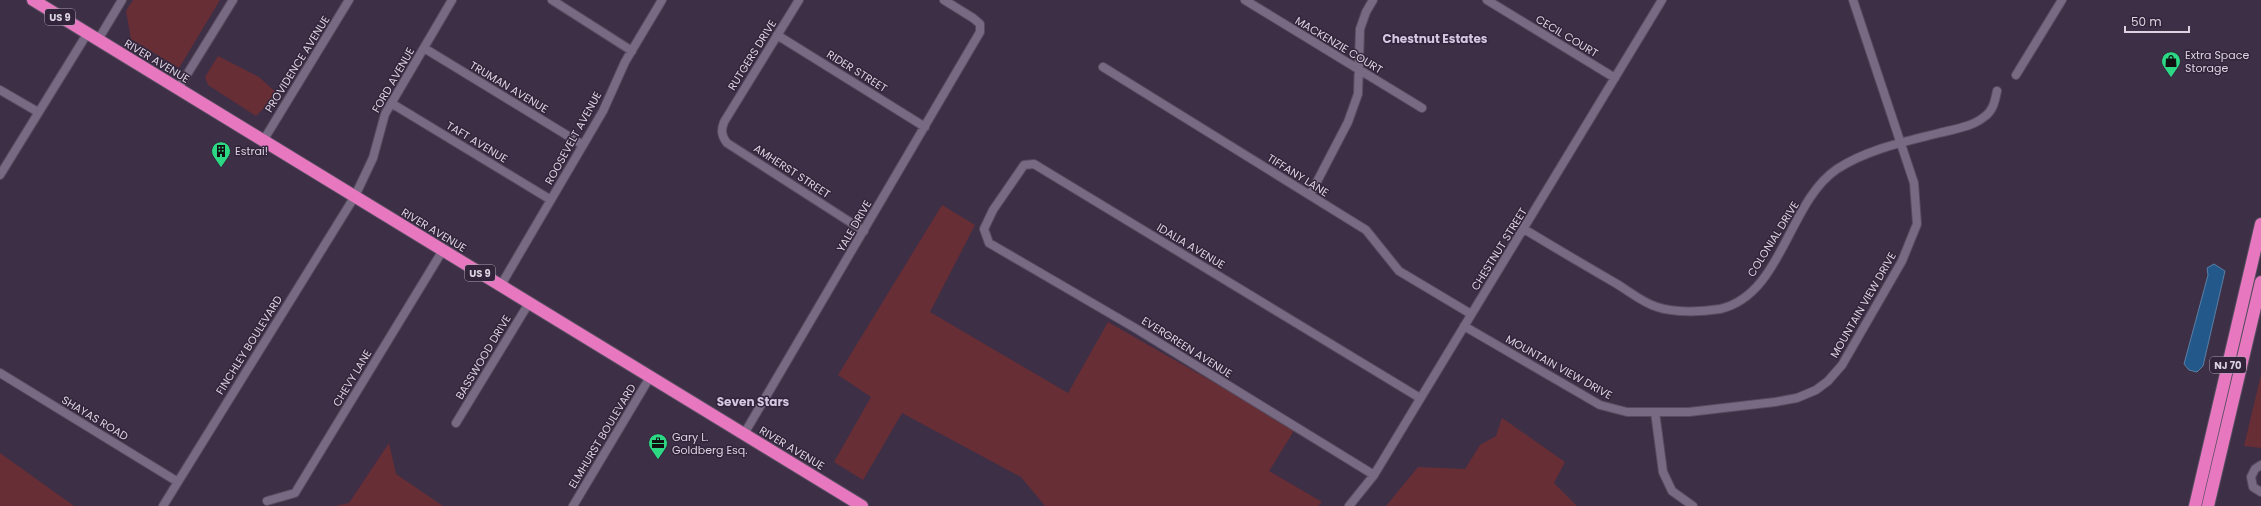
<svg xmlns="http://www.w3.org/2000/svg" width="2261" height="506" font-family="Poppins,sans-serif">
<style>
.green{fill:#682e36}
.water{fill:#23598a;stroke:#5a7ea4}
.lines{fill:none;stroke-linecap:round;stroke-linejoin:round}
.minor-casing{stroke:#574c5f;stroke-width:10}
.highway-casing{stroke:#574c5f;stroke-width:14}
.minor{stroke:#796a84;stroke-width:8}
.highway{stroke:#e778c0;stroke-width:12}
.labels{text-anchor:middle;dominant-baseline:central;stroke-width:3;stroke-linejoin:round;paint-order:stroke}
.shield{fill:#32253b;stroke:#a89faf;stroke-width:1}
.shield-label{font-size:10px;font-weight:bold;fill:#dbd3e1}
.street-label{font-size:11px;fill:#dbd3e1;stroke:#32253b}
.poi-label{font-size:11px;fill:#dbd3e1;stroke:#32253b;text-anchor:start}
.neighbourhood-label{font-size:12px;font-weight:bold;fill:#d6c6e2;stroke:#32253b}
</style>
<rect width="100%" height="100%" fill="#3d2f46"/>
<!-- green -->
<path class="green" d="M133,0H220L179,68L131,39L126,11Z
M218,56L259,77L278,94L256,116L208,85L205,77Z
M942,205L975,225L930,312L1068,393L1108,322L1295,429L1269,471L1322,502L1318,506H1045L1021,477L902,413L863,480L834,462L871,397L838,375Z
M2261,375V448L2244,446Z
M1502,418L1565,462L1554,483L1577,506H1386L1418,467L1465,469L1480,445L1496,436Z
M389,443L396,474L443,506H335L349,503Z
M0,453L74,506H0Z"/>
<!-- water -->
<path class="water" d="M2214,264L2225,271L2203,366L2197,372L2189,370L2184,364L2208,275L2207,268Z"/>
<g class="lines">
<!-- minor casing -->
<g class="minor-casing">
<path id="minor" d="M552,0L632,51
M799,0L724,122C721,130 721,135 727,143L864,231
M1245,0L1422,108
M1487,0L1615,78
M777,35L925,127
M98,40L122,0
M424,48L583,145
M1103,67L1366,230L1399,271L1471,314
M2016,75L2062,0
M178,89L233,0
M0,90L38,112
M391,103L551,200
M263,141L349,0
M0,175L87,34
M1310,195L1348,122L1358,94L1360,29L1366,12L1373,0
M1524,229C1555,248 1586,266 1617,284C1630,292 1643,303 1657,307C1675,313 1701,312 1720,309C1782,295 1788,202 1837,169C1868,149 1904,142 1939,133C1954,129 1972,127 1984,117C1993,111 1995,101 1997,91
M501,285L603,111L625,62L662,0
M1464,326L1600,405L1627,412H1689L1775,402L1797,398L1816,390L1828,381L1842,365L1902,261L1917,224L1914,183L1853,0
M0,373L178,482
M1655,412L1663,472L1672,491L1693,506
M456,423L529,303
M744,434L980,32V24L973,18L944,0
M2261,465L2255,469L2251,477L2253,487L2261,492
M1374,475L1135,328L989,243L984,229L993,210L1024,165L1034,164L1420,398
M267,501L295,493L443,250
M163,506L355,196L373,158L385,114L452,0
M573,506L650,377
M1349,506L1374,475L1662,0"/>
</g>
<!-- highway casing -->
<g class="highway-casing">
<path id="highway" d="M33,0L862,506
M2195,506L2261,224
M2208,506L2261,282"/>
</g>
<!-- minor -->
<use href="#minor" class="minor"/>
<!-- highway -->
<use href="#highway" class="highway"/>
</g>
<!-- icons -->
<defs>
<g id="shop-pin" transform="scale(1)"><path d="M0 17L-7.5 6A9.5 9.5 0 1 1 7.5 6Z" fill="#2cd884" stroke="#32253b"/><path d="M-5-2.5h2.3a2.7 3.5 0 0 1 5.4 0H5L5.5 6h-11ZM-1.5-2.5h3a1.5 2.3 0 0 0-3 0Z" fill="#111"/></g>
<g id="building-pin" transform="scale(1)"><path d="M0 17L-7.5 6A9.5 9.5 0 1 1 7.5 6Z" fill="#2cd884" stroke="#32253b"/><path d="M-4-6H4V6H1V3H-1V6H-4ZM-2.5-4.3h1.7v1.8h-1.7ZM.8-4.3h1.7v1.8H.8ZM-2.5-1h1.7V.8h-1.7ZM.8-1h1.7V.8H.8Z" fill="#111"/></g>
<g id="office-pin" transform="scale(1)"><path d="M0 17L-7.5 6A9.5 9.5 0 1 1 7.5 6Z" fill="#2cd884" stroke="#32253b"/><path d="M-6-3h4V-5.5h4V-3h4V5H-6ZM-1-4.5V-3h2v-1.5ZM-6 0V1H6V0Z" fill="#111"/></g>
</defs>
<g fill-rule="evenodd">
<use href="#shop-pin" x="2171" y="61"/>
<use href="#building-pin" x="221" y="151"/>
<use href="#office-pin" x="658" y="443"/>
</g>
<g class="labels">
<!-- shield labels -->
<g class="shield">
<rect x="45" y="9" width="30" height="16" rx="3"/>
<rect x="465" y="265" width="30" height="16" rx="3"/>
<rect x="2210" y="357" width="36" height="16" rx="3"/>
</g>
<g class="shield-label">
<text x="60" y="17">US 9</text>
<text x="480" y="273">US 9</text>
<text x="2228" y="365">NJ 70</text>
</g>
<!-- street labels -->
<g class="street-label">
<text transform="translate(1567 36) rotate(31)">CECIL COURT</text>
<text transform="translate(1339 45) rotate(31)">MACKENZIE COURT</text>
<text transform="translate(752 55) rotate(-58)">RUTGERS DRIVE</text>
<text transform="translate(157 61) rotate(31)">RIVER AVENUE</text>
<text transform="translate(297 64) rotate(-58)">PROVIDENCE AVENUE</text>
<text transform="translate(857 71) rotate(32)">RIDER STREET</text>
<text transform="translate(393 80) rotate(-60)">FORD AVENUE</text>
<text transform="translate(509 87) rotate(31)">TRUMAN AVENUE</text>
<text transform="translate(573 138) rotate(-61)">ROOSEVELT AVENUE</text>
<text transform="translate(477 142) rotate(31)">TAFT AVENUE</text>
<text transform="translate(792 171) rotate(33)">AMHERST STREET</text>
<text transform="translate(1298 175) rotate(32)">TIFFANY LANE</text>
<text transform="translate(854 226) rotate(-60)">YALE DRIVE</text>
<text transform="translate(434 230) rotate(31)">RIVER AVENUE</text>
<text transform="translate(1773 239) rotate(-58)">COLONIAL DRIVE</text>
<text transform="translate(1191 246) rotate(31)">IDALIA AVENUE</text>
<text transform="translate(1499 249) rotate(-58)">CHESTNUT STREET</text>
<text transform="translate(1863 305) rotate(-60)">MOUNTAIN VIEW DRIVE</text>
<text transform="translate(249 345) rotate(-58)">FINCHLEY BOULEVARD</text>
<text transform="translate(1187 347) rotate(32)">EVERGREEN AVENUE</text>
<text transform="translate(483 357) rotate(-59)">BASSWOOD DRIVE</text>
<text transform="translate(1559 367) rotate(29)">MOUNTAIN VIEW DRIVE</text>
<text transform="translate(352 378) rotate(-59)">CHEVY LANE</text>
<text transform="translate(95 418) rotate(31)">SHAYAS ROAD</text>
<text transform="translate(602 436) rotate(-59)">ELMHURST BOULEVARD</text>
<text transform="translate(792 448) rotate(31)">RIVER AVENUE</text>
</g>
<!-- poi labels -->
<g class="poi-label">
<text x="2185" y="55">Extra Space<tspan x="2185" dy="13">Storage</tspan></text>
<text x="235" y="151">Estrai!</text>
<text x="672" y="437">Gary L.<tspan x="672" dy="13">Goldberg Esq.</tspan></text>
</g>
<!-- neighbourhood labels -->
<g class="neighbourhood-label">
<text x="1435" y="38">Chestnut Estates</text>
<text x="753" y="401">Seven Stars</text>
</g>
</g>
<!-- scale -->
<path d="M2125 26v6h64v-6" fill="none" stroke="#dbd3e1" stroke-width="2"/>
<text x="2131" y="26" font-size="12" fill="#dbd3e1" stroke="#32253b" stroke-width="3" paint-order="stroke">50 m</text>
</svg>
